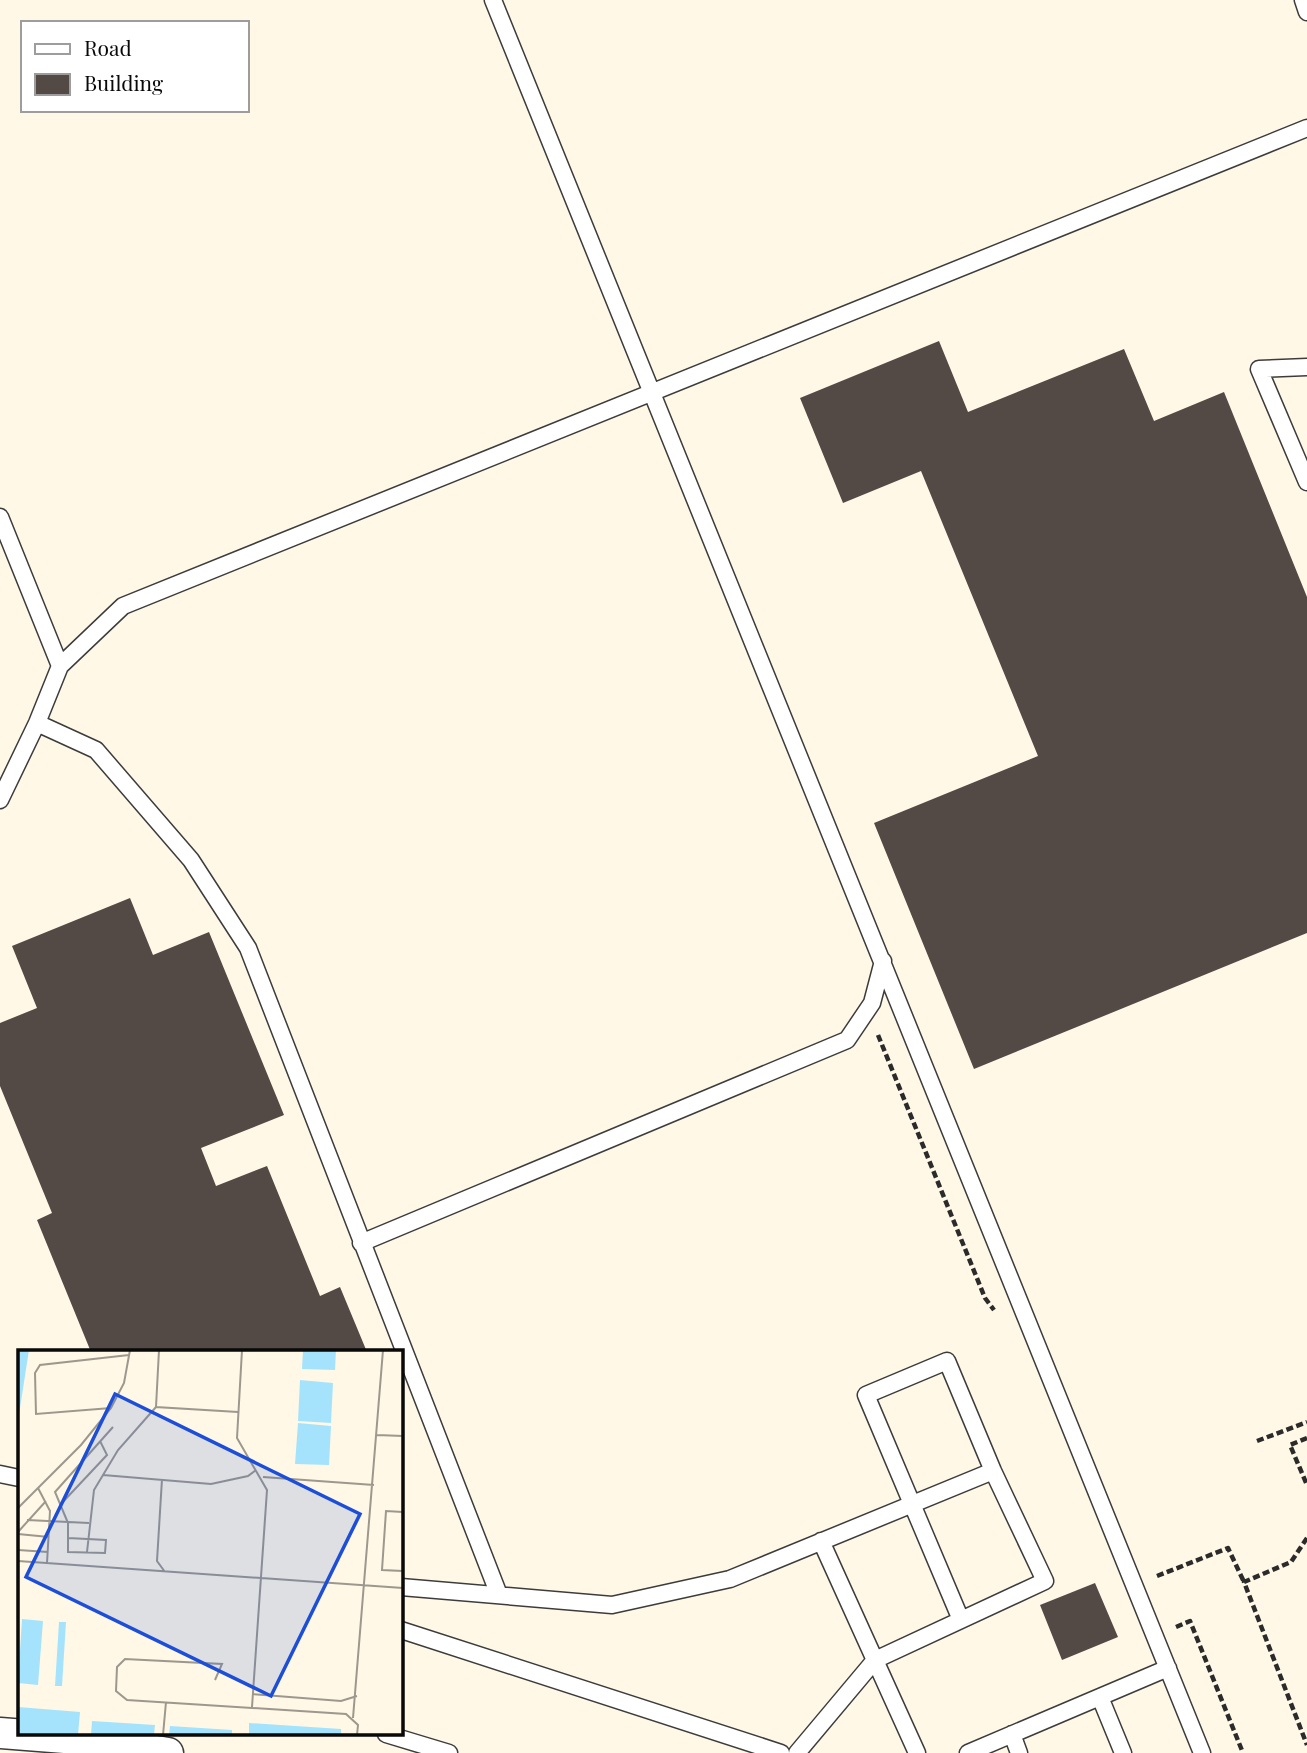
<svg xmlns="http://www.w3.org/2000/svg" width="1307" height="1753" font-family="'Playfair Display',serif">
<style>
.building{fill:#534945}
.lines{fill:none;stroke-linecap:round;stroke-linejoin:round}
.service-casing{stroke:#3c3c3c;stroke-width:19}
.minor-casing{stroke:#3c3c3c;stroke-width:33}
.path{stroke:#2b2b2b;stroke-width:4.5;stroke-dasharray:7 3.5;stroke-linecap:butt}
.service{stroke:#fff;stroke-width:16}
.minor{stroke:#fff;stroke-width:30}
.inset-road{fill:none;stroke:#9d988e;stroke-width:2}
.view{fill:#1d4ed8;fill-opacity:0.15;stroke:#1d4ed8;stroke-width:3.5}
.inset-edge{fill:none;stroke:#090909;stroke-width:3.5}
</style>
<rect width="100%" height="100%" fill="#fff8e6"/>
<!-- building -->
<path class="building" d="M939,341L968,412L1124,349L1154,421L1224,392L1307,597V933L974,1069L874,823L1038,756L921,471L843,503L800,398Z
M130,898L153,955L209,932L284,1115L201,1148L216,1186L267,1166L320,1296L340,1287L367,1352H91L37,1220L52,1213L0,1086V1023L37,1008L12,946Z
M1095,1583L1118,1637L1062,1660L1040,1605Z"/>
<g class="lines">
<!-- service casing -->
<g class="service-casing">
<path id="service" d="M493,0L1202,1753
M1303,0L1307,12
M1307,367L1259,369L1307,482
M0,517L60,666
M37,723L96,750L191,860L248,948L499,1595
M0,800L37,723L60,666L123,606L1307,128
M361,1243L847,1040L872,1003L883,961
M0,1474L19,1478
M821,1541L917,1753
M401,1587L612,1605L730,1579L993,1471
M401,1630L781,1753
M1100,1697L1123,1753
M386,1734L449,1753
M1012,1734L1019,1753
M797,1753L875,1660L1045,1581L993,1471L947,1361L866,1395L961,1620
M968,1753L1168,1668"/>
</g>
<!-- minor casing -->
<g class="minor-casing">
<path id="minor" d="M0,1733L90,1740L168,1753"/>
</g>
<!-- path -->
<path class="path" d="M878,1035L985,1298L994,1310
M1307,1438L1290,1445L1307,1485
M1257,1441L1307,1422
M1307,1538L1291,1562L1244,1582L1307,1745
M1157,1576L1228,1548L1244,1582
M1176,1627L1190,1621L1243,1753"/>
<!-- service -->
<use href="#service" class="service"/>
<!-- minor -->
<use href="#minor" class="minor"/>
</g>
<!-- overview -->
<g transform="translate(18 1350)">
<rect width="385" height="385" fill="#fff8e6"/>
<path d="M0,0H11L0,71ZM285,0H318L317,20L284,19ZM282,30L315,33L313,73L280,71ZM280,73L313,76L311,115L277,114ZM4,269L25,271L20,335L0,333ZM41,272H48L44,336H37ZM0,357L62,362L60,385H0ZM74,371L137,375L136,385H73ZM231,373L323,379V385H231ZM152,376L214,380V385H151Z" fill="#a5e3fc"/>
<path class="inset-road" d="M141,0L138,57L220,62M224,0L219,88L249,140L234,357M93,58L18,64L17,23L22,15L111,5M359,85L385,86M85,125L193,134L230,126L238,120M245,127L356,135M144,129L139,211L147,222M20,138L32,161L29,213M42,155L89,105L82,91M0,158L63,95L93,58L106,33L112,0M385,162L368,161L364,220L385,221M9,170L71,173M0,182L28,151M0,184L31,187M50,188L88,190L87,203L50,202V173L37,142L95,77M0,200L30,202M69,202L76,140L100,100L138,57M0,211L385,238M197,330L204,314L107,309L99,317L98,341L109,350L328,364L340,375L339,385M234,344L323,351L339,346M335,368L365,0M145,385L148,352"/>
<path class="view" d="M97,44L342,164L253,346L8,227Z"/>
<rect width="385" height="385" class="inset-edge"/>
</g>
<!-- legend -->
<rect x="21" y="21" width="228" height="91" fill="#ffffff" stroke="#9d9d9d" stroke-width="2"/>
<rect x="35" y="44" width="35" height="10" fill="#ffffff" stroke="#9d9d9d" stroke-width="2"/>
<text x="84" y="56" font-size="21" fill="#090909">Road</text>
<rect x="35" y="74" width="35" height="21" fill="#534945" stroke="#9d9d9d" stroke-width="2"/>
<text x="84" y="91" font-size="21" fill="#090909">Building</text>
</svg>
